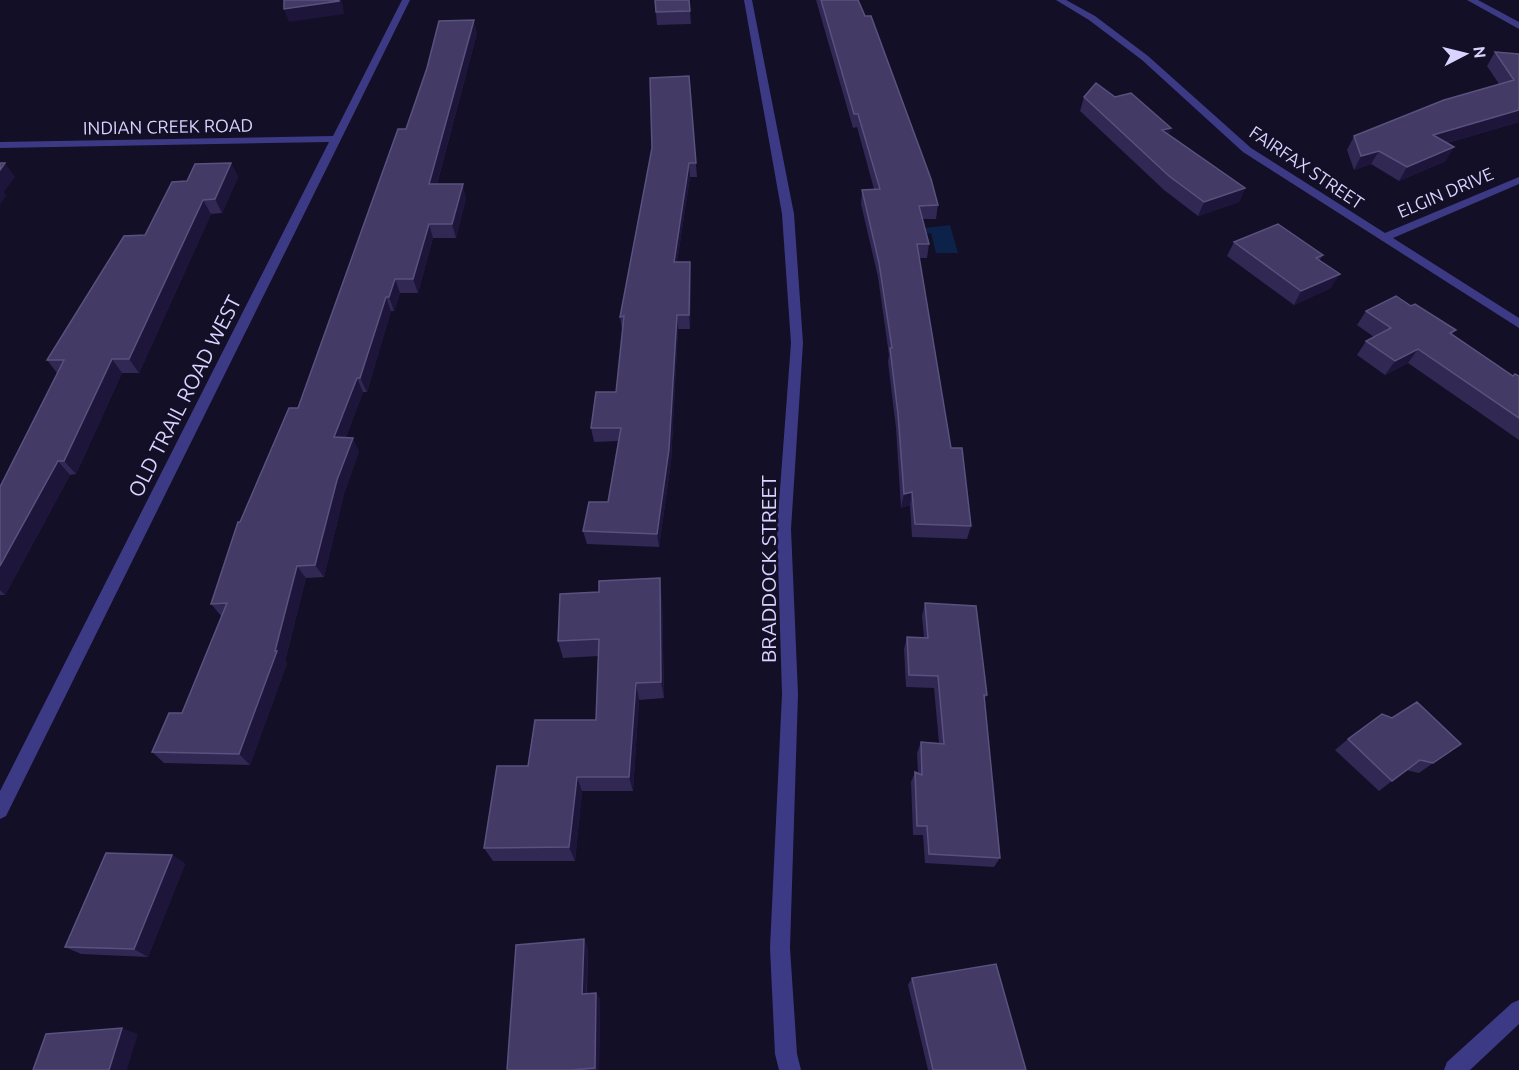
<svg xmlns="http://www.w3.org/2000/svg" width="1519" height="1070" font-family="Ubuntu,sans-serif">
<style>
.water{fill:#0c2248}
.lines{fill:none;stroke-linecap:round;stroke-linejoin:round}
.minor{fill:#3d3a85;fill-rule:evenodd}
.wall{fill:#312854}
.shaded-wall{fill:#1d163a}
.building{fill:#433a66;stroke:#5a527e;stroke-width:1.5}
.labels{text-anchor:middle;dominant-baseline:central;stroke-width:5;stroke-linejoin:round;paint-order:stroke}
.far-street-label{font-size:18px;fill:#d9d4ff;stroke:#130f26}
.street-label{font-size:21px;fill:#d9d4ff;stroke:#130f26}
</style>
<rect width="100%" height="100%" fill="#130f26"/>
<!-- water -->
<path class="water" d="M950,225L958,253H936L931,233H927L925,228Z"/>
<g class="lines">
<!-- minor -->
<path class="minor" d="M402,0H410L6,816L0,819V791L329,142L0,148V142L333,136Z
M744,0H752L794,214L803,343L791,529L798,694L790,948L797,1054L801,1070H779L775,1054L770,948L782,694L777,529L791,343L782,214Z
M1056,0H1066L1095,16L1148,56L1251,148L1385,233L1519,177V184L1393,238L1519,318V328L1243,152L1142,60L1089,20Z
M1467,0H1478L1519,22V29Z
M1519,1000V1024L1470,1070H1444L1447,1062L1512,1003Z"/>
</g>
<!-- wall -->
<path class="wall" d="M655,0L690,11L691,24L657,25Z
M816,0H858L938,205L936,219H922L929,244L927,258H919L951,448L971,526L967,539L912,537L910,505L901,508L896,428L888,362L889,355L878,277L861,204L862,190L874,189L857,127L853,128Z
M477,33L437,184L466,198L456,238H433L418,293H400L394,311H391L367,392H363L346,437L359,451L344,494L324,577L306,578L285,661L287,663L250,765L164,763L152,752L182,713L222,617L211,604L240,522L298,408L406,129Z
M1495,52L1519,54V122L1447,143L1446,161L1399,181L1371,164L1354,170L1347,150L1354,136L1499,84L1487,66Z
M689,76L697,177H690L677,262L691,276L690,329H678L671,462L659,547L587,544L583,531L608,502L618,441L594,442L591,428L616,392L623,330H622L620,317Z
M1084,97H1115L1171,128L1169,134L1245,188L1239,202L1198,216L1164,190L1080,111Z
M231,163L238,177L222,213L211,214L139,373H122L76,474L70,475L5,595H0V487L57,373L47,360L187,181Z
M1234,242L1323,255L1319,261L1331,288L1294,305L1227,256Z
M1411,306L1456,330L1452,334L1513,376H1519V440L1408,363L1385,375L1357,355L1366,341L1374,337L1357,325L1366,311Z
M599,592L662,596L664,698L639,700L633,791H582L575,861H493L484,848L528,766L596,720L598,656L563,658L558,641Z
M925,603L987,695L984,700L1000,858L994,867L925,863L923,835H913L911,782L915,772L918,773L917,753L921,742L939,743L934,688L906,687L904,649L907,637L924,638L922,616Z
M1348,739L1446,754L1419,773L1406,770L1379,791L1335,750Z
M172,855L185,864L148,957L81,954L65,947Z
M588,947L587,993H596L600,999L599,1070H507Z
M912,978L1026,1070H928L908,985Z"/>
<!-- shaded-wall -->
<path class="shaded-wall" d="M339,0H342L344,14L289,22L284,9Z
M474,20L477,33L433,198L429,184Z
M1519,110V122L1425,149L1433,135Z
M1171,128L1166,142L1162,130Z
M1454,147L1446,161L1399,181L1407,167Z
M1379,151L1371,164L1354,170L1361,156Z
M5,163L15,177L4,192L6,196L0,204V170Z
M231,163L238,177L222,213L215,199Z
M689,163L690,177L675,276L674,262Z
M463,184L466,198L456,238L452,224Z
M1245,188L1239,202L1198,216L1204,202Z
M203,200L211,214L139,373L129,359Z
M429,224L433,238L418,293L413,279Z
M690,262L691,276L690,329L689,315Z
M1340,274L1331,288L1294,305L1301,291Z
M395,279L400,293L394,311L389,297Z
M386,297L391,311L367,392L360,378Z
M677,315L678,329L671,462L659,547L657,534Z
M1418,349L1408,363L1385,375L1395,361Z
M112,359L122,373L76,474L64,461Z
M357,378L363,392L341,451L334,437Z
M353,438L359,451L344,494L324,577L315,565L337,480Z
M58,461L70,475L5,595L0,590V566Z
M912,492L910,505L901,508L904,494Z
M297,566L306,578L285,661L287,663L250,765L239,754L275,651Z
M660,578L662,596L664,698L661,682Z
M636,683L639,700L633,791L629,777Z
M577,777L582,791L575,861L569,847Z
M172,855L185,864L148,957L134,949Z
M584,939L588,947L586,1000L582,994Z
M596,993L600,999L599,1070H597L595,1068Z
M122,1028L138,1034L127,1070H109Z"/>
<!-- building -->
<path class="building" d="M284,0H339V1L284,9Z
M655,0H689L690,11L656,12Z
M821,0H858L865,16H871L931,179L938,205L919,206L929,244H917L951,448H962L971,526L915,524L912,492L904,494L898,414L890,348H892L879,263L862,190L880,189L858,114H854Z
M474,20L429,184H463L452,224H429L413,279H395L389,297H386L360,378H357L334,437L353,438L337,480L315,565L297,566L275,651H277L239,754L152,752L169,713H182L227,603L211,604L238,522H240L289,408H298L398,129H406L427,68L439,21Z
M1495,52L1519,54V110L1433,135L1454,147L1407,167L1379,151L1361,156L1354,136L1444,100L1514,80Z
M689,76L696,163H689L674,262H690L689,315H677L669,449L657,534L583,531L589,502H608L621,428H591L596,392H616L624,316L620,317L652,148L650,78Z
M1096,83L1115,97L1131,93L1171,128L1162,130L1245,188L1204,202L1169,176L1084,97Z
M0,163H5L0,170Z
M231,163L215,199L203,200L129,359H112L64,461H58L0,566V487L64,360H47L124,236L145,235L172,182L187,181L195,164Z
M1278,224L1323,255L1316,258L1340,274L1301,291L1234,242Z
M1396,296L1411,306L1415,304L1456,330L1450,333L1513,376L1515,374L1519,376V418L1418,349L1395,361L1366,341L1391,328L1366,311Z
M660,578L661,682L636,683L629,777H577L569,847L484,848L497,766H528L535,720H596L599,639L558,641L560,594L599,592V581Z
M925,603L976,606L987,695H984L1000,858L929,854L927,826H917L915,772L922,775L921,742L944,744L938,676L909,675L907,637L928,638Z
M1417,702L1461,744L1433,763L1420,760L1392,781L1348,739L1382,714L1392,718Z
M106,853L172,855L134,949L65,947Z
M584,939L582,994L596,993L595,1068L572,1070H507L516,945Z
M996,964L1026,1070H933L912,978Z
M122,1028L109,1070H33L46,1034Z"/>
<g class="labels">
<!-- far-street labels -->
<g class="far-street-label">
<text transform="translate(168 126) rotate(-1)">INDIAN CREEK ROAD</text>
<text transform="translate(1307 167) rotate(34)">FAIRFAX STREET</text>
<text transform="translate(1445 192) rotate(-23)">ELGIN DRIVE</text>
</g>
<!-- street labels -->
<g class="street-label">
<text transform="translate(184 396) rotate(-63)">OLD TRAIL ROAD WEST</text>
<text transform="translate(768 569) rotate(-90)">BRADDOCK STREET</text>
</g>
</g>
<!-- north arrow -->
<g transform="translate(1465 54) rotate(83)" stroke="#130f26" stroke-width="4.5" paint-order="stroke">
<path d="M0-4.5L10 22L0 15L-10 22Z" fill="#d9d4ff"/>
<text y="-9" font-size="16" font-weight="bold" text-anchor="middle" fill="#d9d4ff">N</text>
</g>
</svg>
